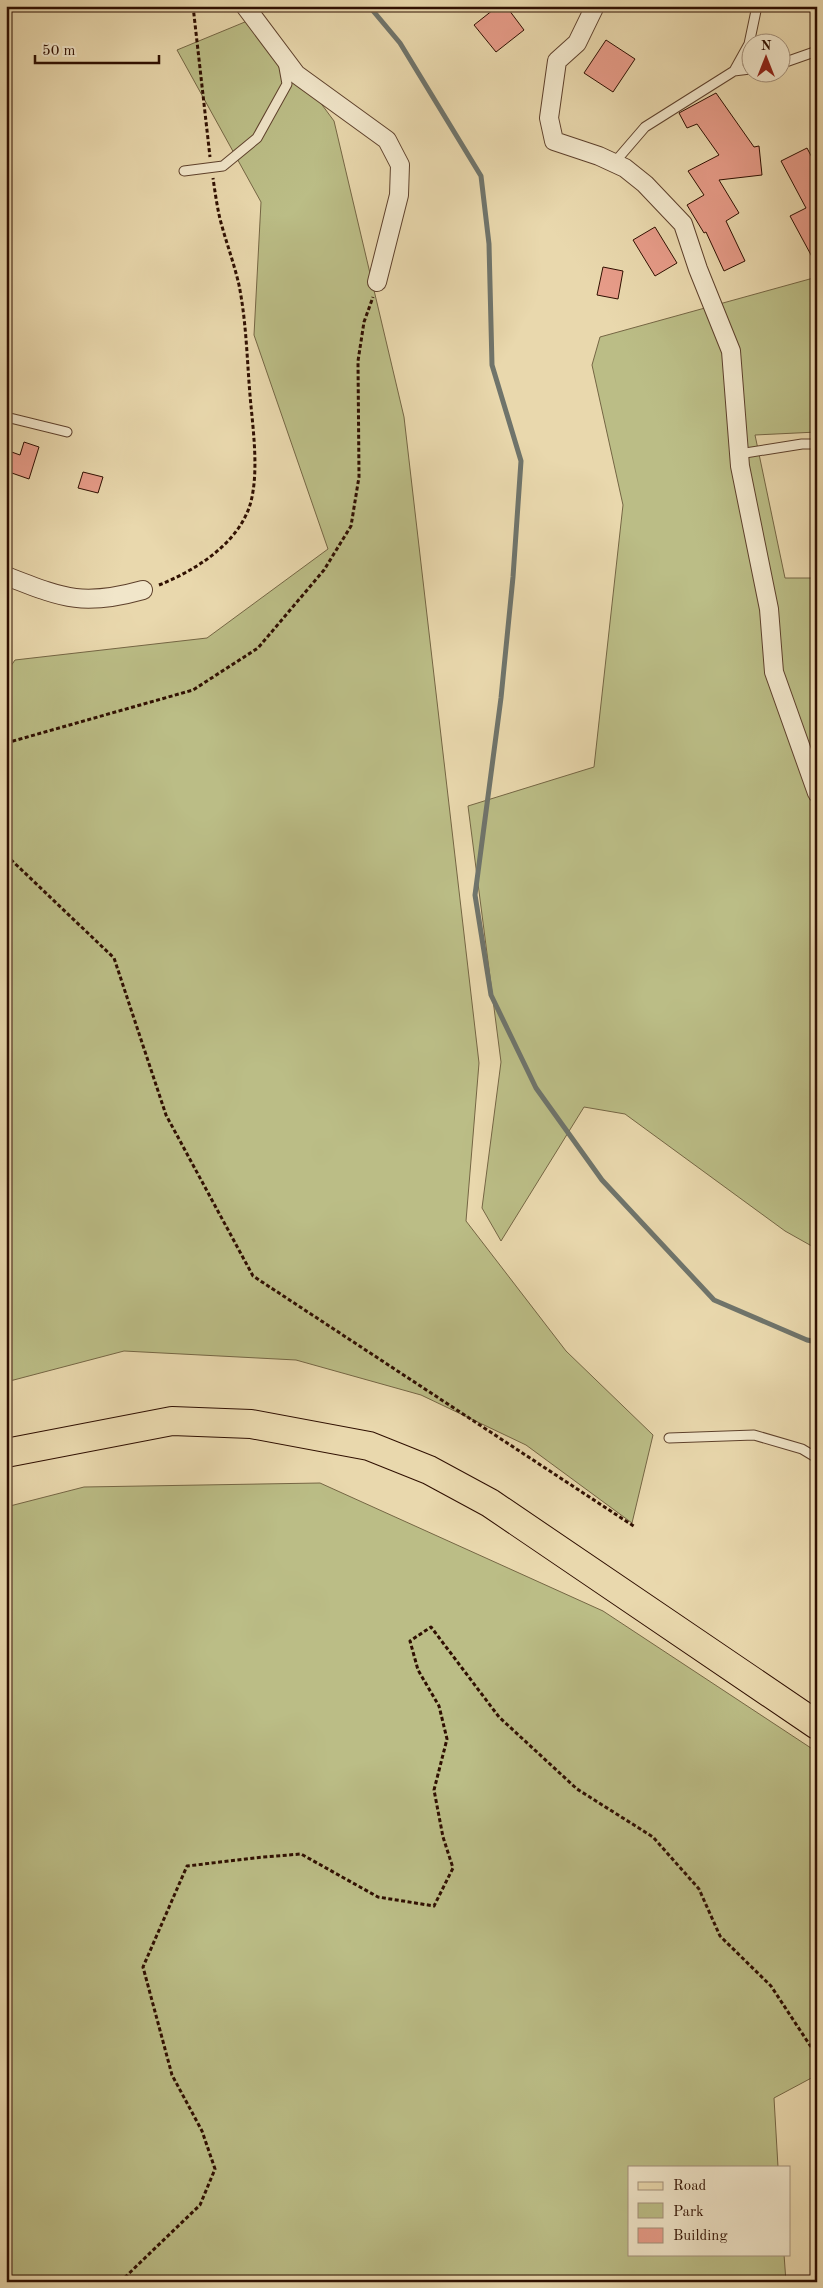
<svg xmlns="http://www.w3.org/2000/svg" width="823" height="2288" font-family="'Old Standard TT',serif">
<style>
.green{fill:#bbbd86;stroke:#756644}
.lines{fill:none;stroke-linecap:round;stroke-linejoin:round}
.stream{stroke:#6f746b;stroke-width:5}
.building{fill:#e79c89;stroke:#2f0f01}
.service-casing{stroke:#5e412c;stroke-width:11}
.minor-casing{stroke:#5e412c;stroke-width:20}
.primary-casing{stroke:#2f0f01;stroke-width:30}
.path{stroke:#2f0f01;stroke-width:3;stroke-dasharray:4 2.5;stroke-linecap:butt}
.service{stroke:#f1e6ca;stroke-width:9}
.minor{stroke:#f1e6ca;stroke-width:18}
.primary{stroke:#e9d8ad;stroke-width:28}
</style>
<rect width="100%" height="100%" fill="#e9d8ad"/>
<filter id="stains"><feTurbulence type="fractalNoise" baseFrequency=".004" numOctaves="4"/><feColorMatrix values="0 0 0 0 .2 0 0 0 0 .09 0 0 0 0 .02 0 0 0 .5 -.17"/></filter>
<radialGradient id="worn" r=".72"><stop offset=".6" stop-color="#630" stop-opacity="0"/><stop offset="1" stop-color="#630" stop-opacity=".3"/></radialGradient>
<!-- green -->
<path class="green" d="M257,17L334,121L404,417L479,1063L466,1221L566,1351L653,1435L632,1523L526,1445L421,1395L296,1360L124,1351L6,1382V673L15,660L207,638L328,549L254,335L261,202L177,50Z
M817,277V432L755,435L785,578H817V1249L785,1231L625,1114L584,1107L501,1241L482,1208L501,1062L468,806L594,767L623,505L592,365L600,337Z
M320,1483L603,1611L817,1752V2075L774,2098L778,2167H629V2254H784L786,2282H6V1507L84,1487Z"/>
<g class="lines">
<!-- stream -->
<path class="stream" d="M369,6L400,43L481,176L489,244L492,365L521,461L513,577L501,698L475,895L491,995L536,1088L602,1180L714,1300L807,1340L817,1342"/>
</g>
<!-- building -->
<path class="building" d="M498,6H506L524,30L496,52L474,25Z
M606,40L635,59L613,92L584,73Z
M716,93L754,147L759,146L762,175L719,180L739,213L726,221L745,261L724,271L706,232L704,233L687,205L704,195L688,171L719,155L697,124L687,128L679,113Z
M807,148L817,167V266L790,216L806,208L781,161Z
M655,227L677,263L655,276L633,240Z
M603,267L623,271L618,299L597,295Z
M24,442L39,447L29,479L6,471V450L20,455Z
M83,472L103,477L98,493L78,488Z"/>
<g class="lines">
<!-- service casing -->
<g class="service-casing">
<path id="service" d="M780,64L817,51
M734,71L750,69
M614,163L645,127L734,71L749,44L757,6
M184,171L223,166L257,138L287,84L283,62
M6,417L67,432
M739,454L802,444H817
M669,1438L754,1435L802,1449L817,1458"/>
</g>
<!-- minor casing -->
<g class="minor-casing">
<path id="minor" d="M245,6L296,74L387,140L400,165L399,195L377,282
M595,6L577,43L557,61L549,118L554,141L599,156L625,168L645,184L683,224L698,269L731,351L740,466L769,609L774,672L817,793
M6,576C63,598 82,607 143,590"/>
</g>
<!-- primary casing -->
<g class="primary-casing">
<path id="primary" d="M6,1453L172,1421L251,1424L369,1446L429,1470L490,1503L817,1725"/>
</g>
<!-- path -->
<path class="path" d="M193,6L210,157
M159,585C194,571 235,546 249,508C259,479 254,437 251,406C247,366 247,325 239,285C234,263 226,242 220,219C217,206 215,192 213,178
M6,743L193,690L258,648L324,570L351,526L359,477L358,361L364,322L373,297
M6,855L114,958L166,1115L253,1276L635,1527
M120,2282L200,2205L215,2169L202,2131L172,2075L143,1967L187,1866L263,1857L301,1854L378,1897L434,1906L453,1868L443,1837L434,1790L447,1739L439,1706L418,1670L410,1641L431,1627L499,1717L577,1789L653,1837L699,1889L720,1936L771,1986L817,2056"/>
<!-- service -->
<use href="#service" class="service"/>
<!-- minor -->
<use href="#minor" class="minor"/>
<!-- primary -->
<use href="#primary" class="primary"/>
</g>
<!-- margin -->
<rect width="823" height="2288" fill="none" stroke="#e9d8ad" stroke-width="25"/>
<rect x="8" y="8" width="808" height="2273" fill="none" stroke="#2f0f01" stroke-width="2.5"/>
<rect x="12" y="12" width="798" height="2263" fill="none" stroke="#2f0f01"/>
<!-- legend -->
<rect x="628" y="2166" width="162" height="90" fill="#f1e6ca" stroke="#a3907a"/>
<rect x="638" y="2182" width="25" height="8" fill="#e9d8ad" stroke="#a3907a"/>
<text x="673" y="2190" font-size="15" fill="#2f0f01">Road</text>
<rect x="638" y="2203" width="25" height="15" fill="#bbbd86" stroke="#a3907a"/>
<text x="673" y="2216" font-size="15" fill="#2f0f01">Park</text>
<rect x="638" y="2228" width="25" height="15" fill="#e79c89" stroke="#a3907a"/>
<text x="673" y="2240" font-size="15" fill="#2f0f01">Building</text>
<!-- north arrow -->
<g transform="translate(766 58)"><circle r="24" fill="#f1e6ca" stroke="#a3907a"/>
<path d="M0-4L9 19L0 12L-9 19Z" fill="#8f2418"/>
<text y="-8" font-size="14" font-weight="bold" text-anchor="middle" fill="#2f0f01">N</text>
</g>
<!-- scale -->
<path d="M35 55v8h124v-8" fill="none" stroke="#2f0f01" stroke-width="2.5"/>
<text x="42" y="55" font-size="15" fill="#2f0f01" stroke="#f1e6ca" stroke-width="4" paint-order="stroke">50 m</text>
<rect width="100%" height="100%" filter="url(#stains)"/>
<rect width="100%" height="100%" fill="url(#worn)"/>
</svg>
